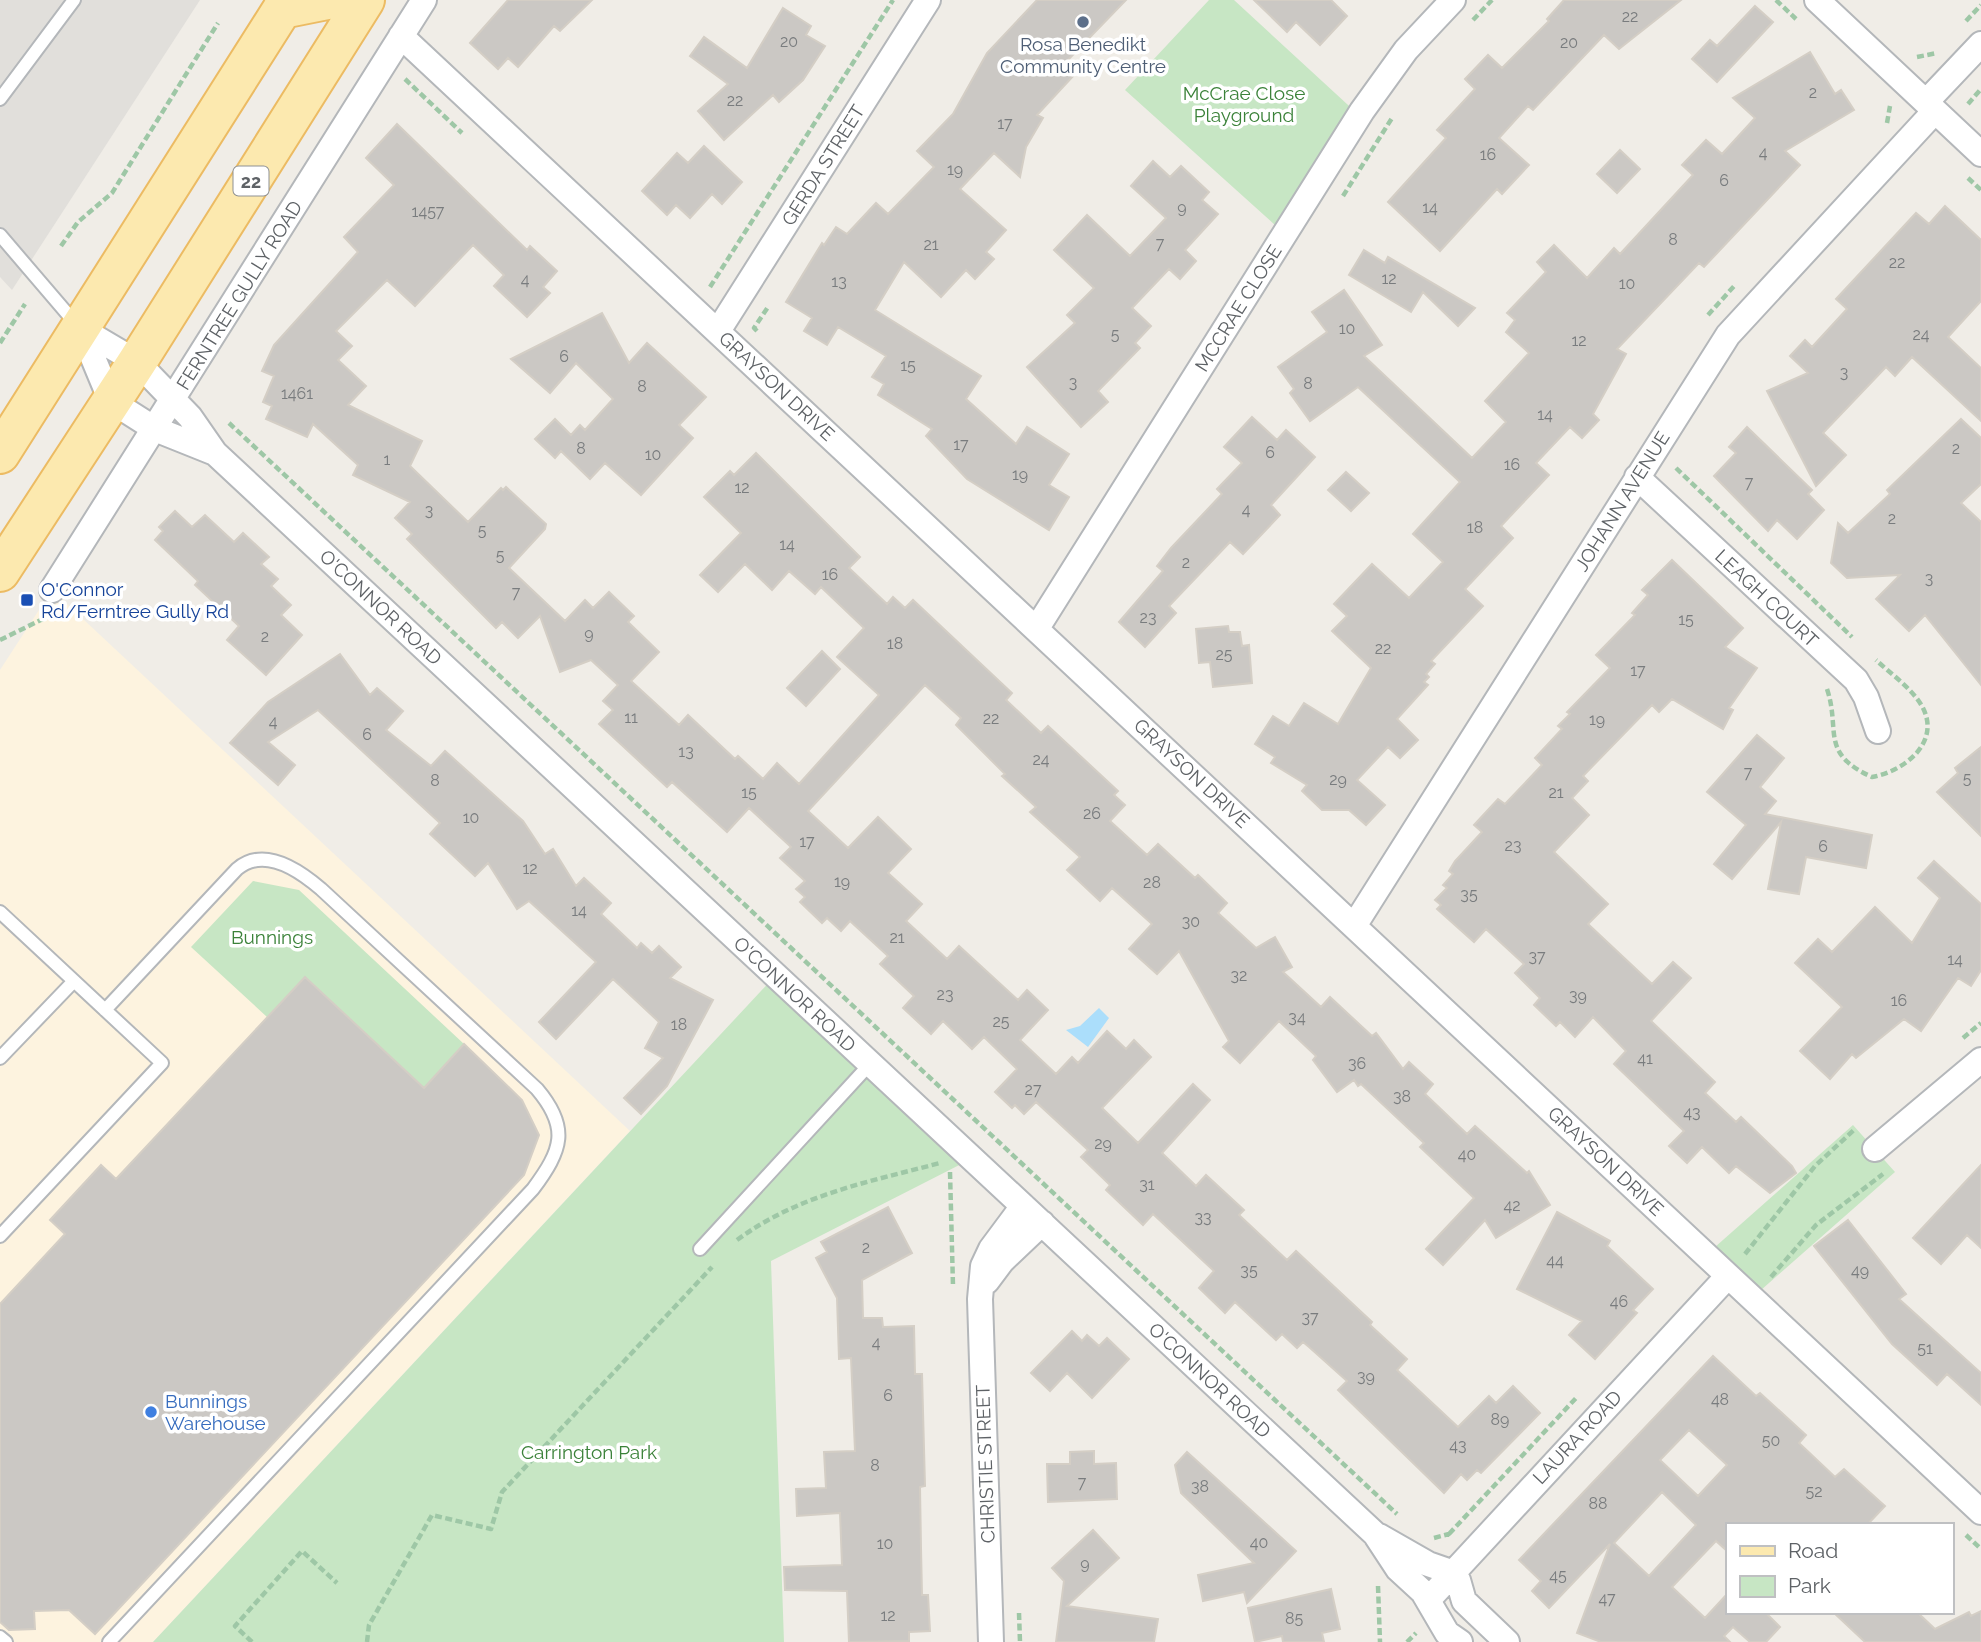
<svg xmlns="http://www.w3.org/2000/svg" width="1981" height="1642" font-family="Raleway,sans-serif">
<style>
.commercial{fill:#fdf3df}
.industrial{fill:#e1dfdb}
.green{fill:#c7e6c4}
.water{fill:#abdefb}
.building{fill:#cbc8c4;stroke:#d4cec5;stroke-width:2;fill-rule:evenodd}
.lines{fill:none;stroke-linecap:round;stroke-linejoin:round}
.lane-casing{stroke:#b4b7ba;stroke-width:16}
.street-casing{stroke:#b4b7ba;stroke-width:28}
.primary-casing{stroke:#ecbb63;stroke-width:42}
.path{stroke:#9ec7a6;stroke-width:4.5;stroke-dasharray:7 3.5;stroke-linecap:butt}
.lane{stroke:#fff;stroke-width:12}
.street{stroke:#fff;stroke-width:24}
.primary{stroke:#fce9af;stroke-width:38}
.service-dot{fill:#5c6f8a;stroke:#fff;stroke-width:2.5}
.transit-dot{fill:#1a4fb4;stroke:#fff;stroke-width:2.5}
.shop-dot{fill:#3f7fe0;stroke:#fff;stroke-width:2.5}
.labels{text-anchor:middle;dominant-baseline:central;stroke-width:7;stroke-linejoin:round;paint-order:stroke}
.number-label{font-size:16px;fill:#797c7e}
.shield{fill:#fff;stroke:#8e9194;stroke-width:2}
.shield-label{font-size:18px;font-weight:bold;fill:#5e6266}
.service-label{font-size:19px;fill:#4e5e75;stroke:#fff}
.park-label{font-size:19px;fill:#3b8239;stroke:#fff}
.street-label{font-size:19px;fill:#5e6266;stroke:#fff}
.transit-label{font-size:19px;fill:#164399;stroke:#fff;text-anchor:start}
.shop-label{font-size:19px;fill:#366cbe;stroke:#fff;text-anchor:start}
</style>
<rect width="100%" height="100%" fill="#f0ede7"/>
<!-- commercial -->
<path class="commercial" d="M52,590L630,1131L153,1642H0V670Z"/>
<!-- industrial -->
<path class="industrial" d="M0,0H200L12,290L0,277Z"/>
<!-- green -->
<path class="green" d="M1209,0H1234L1360,116L1285,234L1125,90Z
M253,881L299,890L464,1044L424,1088L306,978L267,1017L191,947Z
M776,975L973,1158L771,1261L784,1642H153Z
M1853,1125L1895,1172L1752,1298L1706,1255Z"/>
<!-- water -->
<path class="water" d="M1099,1008L1109,1018L1088,1047L1066,1030L1080,1026Z"/>
<!-- building -->
<path class="building" d="M508,0H592L560,31L554,26L518,67L508,58L498,69L470,43Z
M1037,0H1126L1064,64L1075,74L1037,115L1043,118L1026,147L1020,177L994,153L960,189L1006,230L986,252L994,259L975,279L966,270L941,297L904,262L875,310L981,376L966,399L1016,444L1027,427L1069,454L1049,485L1069,497L1049,530L967,479L926,436L932,429L878,395L884,384L872,377L886,356L838,327L827,345L804,331L812,318L786,302L822,243L824,245L836,227L847,234L876,203L888,214L934,167L917,151L953,114L987,53Z
M1254,0H1331L1347,16L1320,45L1296,22L1287,32Z
M1564,0H1681L1619,49L1604,35L1533,110L1528,106L1499,138L1529,165L1502,194L1497,189L1440,251L1388,202L1446,138L1437,130L1475,89L1465,79L1488,55L1502,68L1549,21L1547,19Z
M1755,6L1773,22L1717,82L1692,59L1710,40L1717,46Z
M783,8L811,26L806,35L825,46L803,80L779,102L773,95L724,140L698,111L728,84L690,56L704,37L747,68Z
M1810,52L1835,94L1841,90L1854,110L1785,151L1800,165L1704,267L1699,263L1617,349L1626,354L1593,414L1599,420L1582,438L1570,427L1536,463L1549,475L1501,526L1513,538L1465,589L1483,606L1431,661L1435,664L1426,674L1429,677L1424,682L1428,685L1397,719L1418,740L1400,758L1388,747L1357,780L1385,805L1366,825L1349,810H1322L1302,791L1307,785L1271,763L1275,757L1255,744L1273,716L1289,726L1304,703L1338,724L1371,668L1332,631L1347,616L1334,604L1372,564L1409,598L1443,562L1413,534L1460,482L1358,387L1310,421L1290,393L1294,389L1278,367L1327,332L1312,312L1344,290L1382,345L1364,356L1472,458L1506,422L1485,401L1529,353L1506,332L1515,320L1507,313L1546,272L1537,262L1554,245L1587,278L1614,248L1620,254L1693,175L1682,165L1706,140L1722,154L1755,118L1733,98Z
M397,124L527,250L530,246L557,271L543,287L550,293L527,317L494,286L504,275L473,245L415,306L387,280L336,331L352,346L338,360L366,386L348,405L422,441L410,466L468,522L501,488L503,490L506,487L546,524L545,529L509,568L565,621L585,600L593,608L609,592L634,616L628,622L659,652L631,681L679,725L688,715L735,759L738,756L763,779L777,763L799,784L879,695L837,657L864,628L821,587L815,594L789,571L772,590L745,564L718,592L700,575L741,533L704,497L730,471L734,475L756,453L860,557L849,568L887,604L893,597L905,608L913,600L1012,693L1006,700L1041,733L1048,726L1118,791L1114,795L1125,805L1110,821L1147,855L1158,844L1195,878L1198,875L1227,903L1218,913L1256,948L1275,937L1292,967L1283,972L1321,1007L1330,997L1372,1036L1376,1033L1403,1069L1409,1062L1433,1084L1425,1094L1467,1134L1475,1126L1527,1173L1529,1171L1550,1205L1496,1238L1485,1220L1443,1265L1426,1249L1474,1198L1420,1147L1424,1143L1361,1084L1358,1086L1354,1080L1337,1092L1313,1060L1316,1056L1279,1021L1240,1063L1223,1047L1229,1041L1179,951L1157,974L1129,949L1152,924L1112,888L1100,901L1067,870L1080,857L1030,812L1036,807L1002,776L1005,774L956,725L961,718L925,685L808,811L848,848L878,817L911,849L888,873L922,904L906,921L947,959L959,946L1018,1000L1027,990L1048,1010L1020,1040L1056,1074L1072,1057L1078,1063L1107,1031L1126,1049L1134,1040L1151,1057L1102,1108L1138,1143L1193,1084L1210,1100L1162,1153L1196,1186L1206,1175L1244,1210L1239,1215L1287,1260L1296,1251L1372,1322L1370,1325L1407,1359L1397,1370L1458,1427L1489,1396L1496,1403L1513,1386L1540,1413L1481,1473L1477,1470L1467,1480L1461,1474L1444,1493L1338,1390L1347,1381L1309,1347L1303,1342L1297,1348L1282,1334L1276,1340L1235,1302L1225,1313L1199,1288L1214,1271L1153,1214L1143,1225L1106,1190L1110,1185L1081,1157L1088,1150L1036,1102L1024,1114L1015,1105L1012,1108L995,1092L1017,1069L984,1037L972,1049L943,1021L931,1034L903,1008L914,996L880,964L888,956L850,921L841,931L827,918L822,923L800,902L805,897L796,889L805,881L780,858L791,847L749,808L727,832L672,782L667,787L599,724L613,710L603,701L618,685L591,660L560,672L540,616L518,638L502,622L496,628L407,539L412,534L395,518L410,502L353,475L358,465L313,424L307,437L266,419L272,406L263,402L274,376L262,371L274,345L358,252L344,237L394,185L366,158Z
M704,146L742,182L722,204L712,194L690,218L676,205L667,215L642,191L677,153L688,163Z
M1620,150L1640,169L1617,193L1597,174Z
M1153,161L1170,177L1181,166L1209,192L1202,200L1218,214L1185,250L1196,261L1180,279L1169,269L1132,308L1151,326L1135,343L1140,348L1098,391L1108,402L1081,427L1027,367L1075,323L1067,315L1094,288L1054,250L1087,215L1130,256L1166,218L1131,186Z
M1945,206L1981,240V301L1948,337L1981,368V421L1912,357L1895,376L1886,367L1823,433L1846,455L1816,486L1767,391L1808,373L1790,356L1805,340L1812,347L1847,309L1836,299L1916,213L1929,224Z
M1364,250L1385,263L1388,257L1475,308L1458,326L1423,292L1411,312L1349,275Z
M602,313L629,363L647,343L706,397L679,425L693,438L641,495L605,463L590,479L561,451L555,458L535,439L555,419L571,435L580,425L585,430L613,399L576,363L550,393L511,359Z
M1252,417L1277,440L1286,430L1315,457L1271,505L1280,515L1243,554L1230,542L1169,606L1176,613L1145,647L1119,622L1163,571L1157,566L1171,548L1222,494L1217,489L1242,463L1224,447Z
M1961,419L1981,438V484L1961,503L1981,522V685L1925,615L1909,631L1876,599L1900,575L1847,578L1831,563L1838,523L1848,533L1890,494L1887,490Z
M1747,427L1812,490L1808,494L1824,510L1797,539L1777,520L1768,531L1714,476L1736,453L1729,447Z
M1346,472L1369,493L1351,511L1328,490Z
M175,511L192,527L205,515L234,542L243,533L269,557L261,564L278,579L271,586L291,605L281,615L302,635L266,675L227,640L239,626L195,585L198,581L155,540L163,531L159,527Z
M1672,560L1743,628L1725,647L1757,668L1729,708L1733,710L1723,729L1672,699L1659,712L1652,705L1583,776L1588,781L1572,798L1589,815L1554,852L1608,904L1588,924L1652,984L1673,962L1691,978L1651,1021L1715,1082L1705,1093L1736,1122L1741,1117L1792,1166L1796,1173L1770,1193L1736,1166L1729,1173L1702,1147L1687,1163L1669,1146L1684,1131L1614,1064L1626,1051L1593,1017L1575,1037L1560,1022L1556,1026L1534,1005L1540,998L1515,973L1524,964L1486,929L1474,942L1437,909L1441,905L1435,900L1447,888L1443,885L1453,874L1449,871L1455,861L1482,832L1474,825L1498,799L1505,804L1542,765L1535,758L1562,729L1558,726L1570,714L1567,712L1610,668L1596,655L1635,615L1632,613L1648,595L1642,590Z
M1228,626L1229,632H1240L1242,646L1249,645L1252,683L1213,687L1210,662L1199,663L1196,629Z
M822,651L840,669L806,706L787,688Z
M340,654L370,695L377,688L403,711L386,730L431,766L445,751L523,821L545,854L553,849L576,886L584,878L611,903L601,914L637,948L641,943L652,953L659,946L681,967L670,978L713,1000L667,1086L641,1114L624,1098L663,1058L645,1048L659,1022L613,979L556,1039L539,1022L596,962L529,901L517,909L488,863L475,876L430,834L440,823L318,710L268,742L295,765L278,785L230,743L268,702Z
M1757,735L1784,758L1760,787L1776,801L1765,814L1872,835L1866,868L1806,857L1799,894L1768,889L1781,822L1732,879L1714,864L1746,825L1707,792Z
M1981,747V836L1937,792L1958,773L1955,768Z
M1934,861L1981,904V970L1971,986L1958,978L1921,1031L1904,1019L1856,1058L1852,1054L1830,1079L1800,1051L1842,1007L1795,963L1818,939L1832,952L1875,907L1912,943L1940,898L1918,878Z
M305,977L424,1088L464,1044L522,1100L539,1135L524,1175L95,1634L69,1610L34,1611L35,1629L9,1630L0,1622V1304L65,1234L50,1220L101,1165L116,1179Z
M1981,1165V1248L1967,1235L1941,1264L1913,1238Z
M888,1207L912,1253L862,1280L863,1318H882L883,1327L914,1326L915,1374H922L925,1486L920,1487L921,1548L922,1595H928L930,1631L909,1632V1641L849,1642L847,1591L785,1590L784,1567L842,1565L840,1513L797,1516L796,1489L826,1488L824,1452L855,1451L851,1358L839,1359L837,1298L816,1258L827,1252L821,1242Z
M1557,1212L1610,1241L1607,1246L1653,1289L1633,1310L1637,1313L1595,1359L1569,1335L1582,1321L1517,1289Z
M1848,1220L1906,1294L1899,1299L1981,1373V1405L1947,1374L1937,1385L1892,1344L1814,1246Z
M1072,1331L1082,1341L1087,1335L1099,1346L1107,1338L1129,1359L1092,1398L1067,1373L1050,1391L1031,1373Z
M1713,1356L1756,1396L1760,1393L1806,1435L1799,1443L1835,1477L1844,1469L1885,1506L1867,1525H1727V1551L1716,1541L1672,1587L1705,1618L1727,1594V1612H1765L1780,1627L1766,1642H1750L1733,1627L1724,1636L1730,1642H1601L1577,1633L1610,1544L1549,1608L1532,1591L1541,1581L1519,1560ZM1689,1430L1727,1465L1698,1496L1660,1460ZM1662,1492L1696,1525L1649,1576L1614,1543Z
M1094,1451V1464L1116,1463L1117,1499L1048,1502L1047,1464H1070V1452Z
M1187,1452L1296,1551L1247,1603L1244,1592L1203,1601L1198,1575L1254,1563L1181,1493L1175,1465Z
M1093,1530L1119,1558L1067,1606L1158,1619L1154,1642H1056L1064,1581L1052,1568Z
M1331,1589L1340,1629L1322,1633L1324,1642H1283L1282,1636L1255,1642L1248,1608Z
M1981,1611V1642H1865L1833,1612H1917L1935,1629L1969,1612L1971,1616Z"/>
<g class="lines">
<!-- lane casing -->
<g class="lane-casing">
<path id="lane" d="M0,99L74,0
M0,235L77,325
M0,912L162,1063L0,1236
M105,1010L237,869C264,846 299,870 321,889L537,1089C570,1128 562,1150 533,1189L109,1642
M0,1058L74,981
M700,1249L870,1064
M0,1637L6,1642"/>
</g>
<!-- street casing -->
<g class="street-casing">
<path id="street" d="M1817,0L1981,154
M401,36L1981,1512
M1926,102L1981,44
M81,329L137,362L190,417L215,453L1375,1534L1398,1569L1423,1592L1447,1633L1460,1642
M81,329L111,401L155,429L215,453
M718,331L928,0
M1637,477L1856,680L1866,697L1878,731
M52,590L424,0
M1037,628L1362,111L1406,50L1453,0
M1354,926L1728,335L1935,111
M1875,1149L1981,1060
M987,1281L1002,1261L1042,1223
M1379,1536L1428,1564L1451,1572L1458,1580L1464,1601L1507,1642
M1428,1600L1728,1276
M991,1642L980,1299L983,1266L991,1249L1023,1206"/>
</g>
<!-- primary casing -->
<g class="primary-casing">
<path id="primary" d="M282,9L327,0
M0,454L288,0
M0,572L137,362L365,0"/>
</g>
<!-- path -->
<path class="path" d="M1776,0L1796,19
M1473,20L1492,0
M1966,21L1981,5
M1917,57L1937,53
M405,79L462,133
M1968,104L1981,89
M1887,123L1890,106
M1968,178L1981,190
M1343,196L1392,118
M61,246L78,222L112,193L218,23
M710,287L893,0
M1708,315L1735,285
M757,331L754,328L768,307
M0,343L25,304
M229,423L1397,1514
M1676,468L1852,637
M0,640L49,616
M1827,689C1841,731 1819,753 1872,777C1902,772 1941,744 1923,708C1913,689 1891,674 1876,660
M1963,1038L1981,1023
M950,1172L953,1286
M737,1240C798,1195 868,1182 940,1163
M1745,1254L1815,1166L1855,1129
M1771,1277L1816,1225L1883,1174
M1449,1534L1577,1397
M1966,1535L1981,1549
M1434,1538L1449,1534L1451,1536
M1378,1586L1380,1642
M1019,1613L1020,1642
M252,1642L235,1626L302,1551L337,1583
M367,1642L369,1625L432,1515L491,1529L502,1492L712,1267
M1407,1642L1416,1633"/>
<!-- lane -->
<use href="#lane" class="lane"/>
<!-- street -->
<use href="#street" class="street"/>
<!-- primary -->
<use href="#primary" class="primary"/>
</g>
<!-- markers -->
<circle class="service-dot" cx="1083" cy="22" r="7"/>
<rect class="transit-dot" x="20" y="593" width="14" height="14" rx="3.5"/>
<circle class="shop-dot" cx="151" cy="1412" r="7"/>
<g class="labels">
<!-- number labels -->
<g class="number-label">
<text x="1630" y="16">22</text>
<text x="789" y="41">20</text>
<text x="1569" y="42">20</text>
<text x="1813" y="92">2</text>
<text x="735" y="100">22</text>
<text x="1005" y="123">17</text>
<text x="1763" y="152">4</text>
<text x="1488" y="154">16</text>
<text x="955" y="169">19</text>
<text x="1724" y="180">6</text>
<text x="1182" y="207">9</text>
<text x="1430" y="207">14</text>
<text x="428" y="211">1457</text>
<text x="1673" y="239">8</text>
<text x="1160" y="243">7</text>
<text x="931" y="244">21</text>
<text x="1897" y="262">22</text>
<text x="1389" y="278">12</text>
<text x="525" y="279">4</text>
<text x="839" y="281">13</text>
<text x="1627" y="283">10</text>
<text x="1347" y="328">10</text>
<text x="1115" y="334">5</text>
<text x="1921" y="334">24</text>
<text x="1579" y="340">12</text>
<text x="564" y="356">6</text>
<text x="908" y="365">15</text>
<text x="1844" y="372">3</text>
<text x="1073" y="382">3</text>
<text x="1308" y="383">8</text>
<text x="642" y="386">8</text>
<text x="297" y="393">1461</text>
<text x="1545" y="414">14</text>
<text x="961" y="444">17</text>
<text x="581" y="448">8</text>
<text x="1956" y="448">2</text>
<text x="1270" y="452">6</text>
<text x="653" y="454">10</text>
<text x="387" y="459">1</text>
<text x="1512" y="464">16</text>
<text x="1020" y="474">19</text>
<text x="1749" y="482">7</text>
<text x="742" y="487">12</text>
<text x="1246" y="509">4</text>
<text x="429" y="510">3</text>
<text x="1892" y="518">2</text>
<text x="1475" y="527">18</text>
<text x="482" y="530">5</text>
<text x="787" y="544">14</text>
<text x="500" y="555">5</text>
<text x="1186" y="562">2</text>
<text x="830" y="574">16</text>
<text x="1929" y="578">3</text>
<text x="516" y="592">7</text>
<text x="1148" y="617">23</text>
<text x="1686" y="619">15</text>
<text x="589" y="633">9</text>
<text x="265" y="636">2</text>
<text x="895" y="643">18</text>
<text x="1383" y="648">22</text>
<text x="1224" y="654">25</text>
<text x="1638" y="670">17</text>
<text x="631" y="717">11</text>
<text x="991" y="718">22</text>
<text x="1597" y="719">19</text>
<text x="273" y="721">4</text>
<text x="367" y="734">6</text>
<text x="686" y="751">13</text>
<text x="1041" y="759">24</text>
<text x="1748" y="772">7</text>
<text x="1967" y="778">5</text>
<text x="1338" y="779">29</text>
<text x="435" y="780">8</text>
<text x="749" y="792">15</text>
<text x="1556" y="792">21</text>
<text x="1092" y="813">26</text>
<text x="471" y="817">10</text>
<text x="807" y="841">17</text>
<text x="1513" y="845">23</text>
<text x="1823" y="846">6</text>
<text x="530" y="868">12</text>
<text x="842" y="881">19</text>
<text x="1152" y="882">28</text>
<text x="1469" y="894">35</text>
<text x="579" y="910">14</text>
<text x="1191" y="921">30</text>
<text x="897" y="937">21</text>
<text x="1537" y="956">37</text>
<text x="1955" y="959">14</text>
<text x="1239" y="975">32</text>
<text x="945" y="994">23</text>
<text x="1578" y="995">39</text>
<text x="1899" y="1000">16</text>
<text x="1297" y="1017">34</text>
<text x="1001" y="1021">25</text>
<text x="679" y="1024">18</text>
<text x="1645" y="1058">41</text>
<text x="1357" y="1063">36</text>
<text x="1033" y="1089">27</text>
<text x="1402" y="1096">38</text>
<text x="1692" y="1112">43</text>
<text x="1103" y="1143">29</text>
<text x="1467" y="1154">40</text>
<text x="1147" y="1184">31</text>
<text x="1512" y="1205">42</text>
<text x="1203" y="1217">33</text>
<text x="866" y="1247">2</text>
<text x="1555" y="1260">44</text>
<text x="1249" y="1270">35</text>
<text x="1860" y="1270">49</text>
<text x="1619" y="1301">46</text>
<text x="1310" y="1317">37</text>
<text x="876" y="1342">4</text>
<text x="1925" y="1348">51</text>
<text x="1366" y="1376">39</text>
<text x="888" y="1395">6</text>
<text x="1720" y="1399">48</text>
<text x="1500" y="1419">89</text>
<text x="1771" y="1440">50</text>
<text x="1458" y="1445">43</text>
<text x="875" y="1465">8</text>
<text x="1082" y="1482">7</text>
<text x="1200" y="1486">38</text>
<text x="1814" y="1491">52</text>
<text x="1598" y="1503">88</text>
<text x="1259" y="1542">40</text>
<text x="885" y="1543">10</text>
<text x="1085" y="1563">9</text>
<text x="1558" y="1575">45</text>
<text x="1607" y="1598">47</text>
<text x="888" y="1615">12</text>
<text x="1294" y="1618">85</text>
</g>
<!-- shield labels -->
<rect class="shield" x="233.5" y="166.5" width="35" height="29" rx="5"/>
<g class="shield-label">
<text x="251" y="181">22</text>
</g>
<!-- service labels -->
<g class="service-label">
<text x="1083" y="44">Rosa Benedikt<tspan x="1083" dy="22">Community Centre</tspan></text>
</g>
<!-- park labels -->
<g class="park-label">
<text x="1244" y="93">McCrae Close<tspan x="1244" dy="22">Playground</tspan></text>
<text x="272" y="937">Bunnings</text>
<text x="589" y="1452">Carrington Park</text>
</g>
<!-- street labels -->
<g class="street-label">
<text transform="translate(823 165) rotate(-58)">GERDA STREET</text>
<text transform="translate(239 295) rotate(-58)">FERNTREE GULLY ROAD</text>
<text transform="translate(1238 308) rotate(-58)">MCCRAE CLOSE</text>
<text transform="translate(777 386) rotate(43)">GRAYSON DRIVE</text>
<text transform="translate(1622 501) rotate(-58)">JOHANN AVENUE</text>
<text transform="translate(1767 598) rotate(43)">LEAGH COURT</text>
<text transform="translate(381 607) rotate(43)">O'CONNOR ROAD</text>
<text transform="translate(1192 773) rotate(43)">GRAYSON DRIVE</text>
<text transform="translate(795 994) rotate(43)">O'CONNOR ROAD</text>
<text transform="translate(1606 1161) rotate(43)">GRAYSON DRIVE</text>
<text transform="translate(1210 1380) rotate(43)">O'CONNOR ROAD</text>
<text transform="translate(1577 1437) rotate(-47)">LAURA ROAD</text>
<text transform="translate(985 1464) rotate(-92)">CHRISTIE STREET</text>
</g>
<!-- transit labels -->
<g class="transit-label">
<text x="41" y="589">O'Connor<tspan x="41" dy="22">Rd/Ferntree Gully Rd</tspan></text>
</g>
<!-- shop labels -->
<g class="shop-label">
<text x="165" y="1401">Bunnings<tspan x="165" dy="22">Warehouse</tspan></text>
</g>
</g>
<!-- legend -->
<rect x="1726" y="1523" width="228" height="91" fill="#ffffff" stroke="#bfc0c2" stroke-width="2"/>
<rect x="1740" y="1546" width="35" height="10" fill="#fce9af" stroke="#bfc0c2" stroke-width="2"/>
<text x="1788" y="1558" font-size="21" fill="#5e6266">Road</text>
<rect x="1740" y="1576" width="35" height="21" fill="#c7e6c4" stroke="#bfc0c2" stroke-width="2"/>
<text x="1788" y="1593" font-size="21" fill="#5e6266">Park</text>
</svg>
